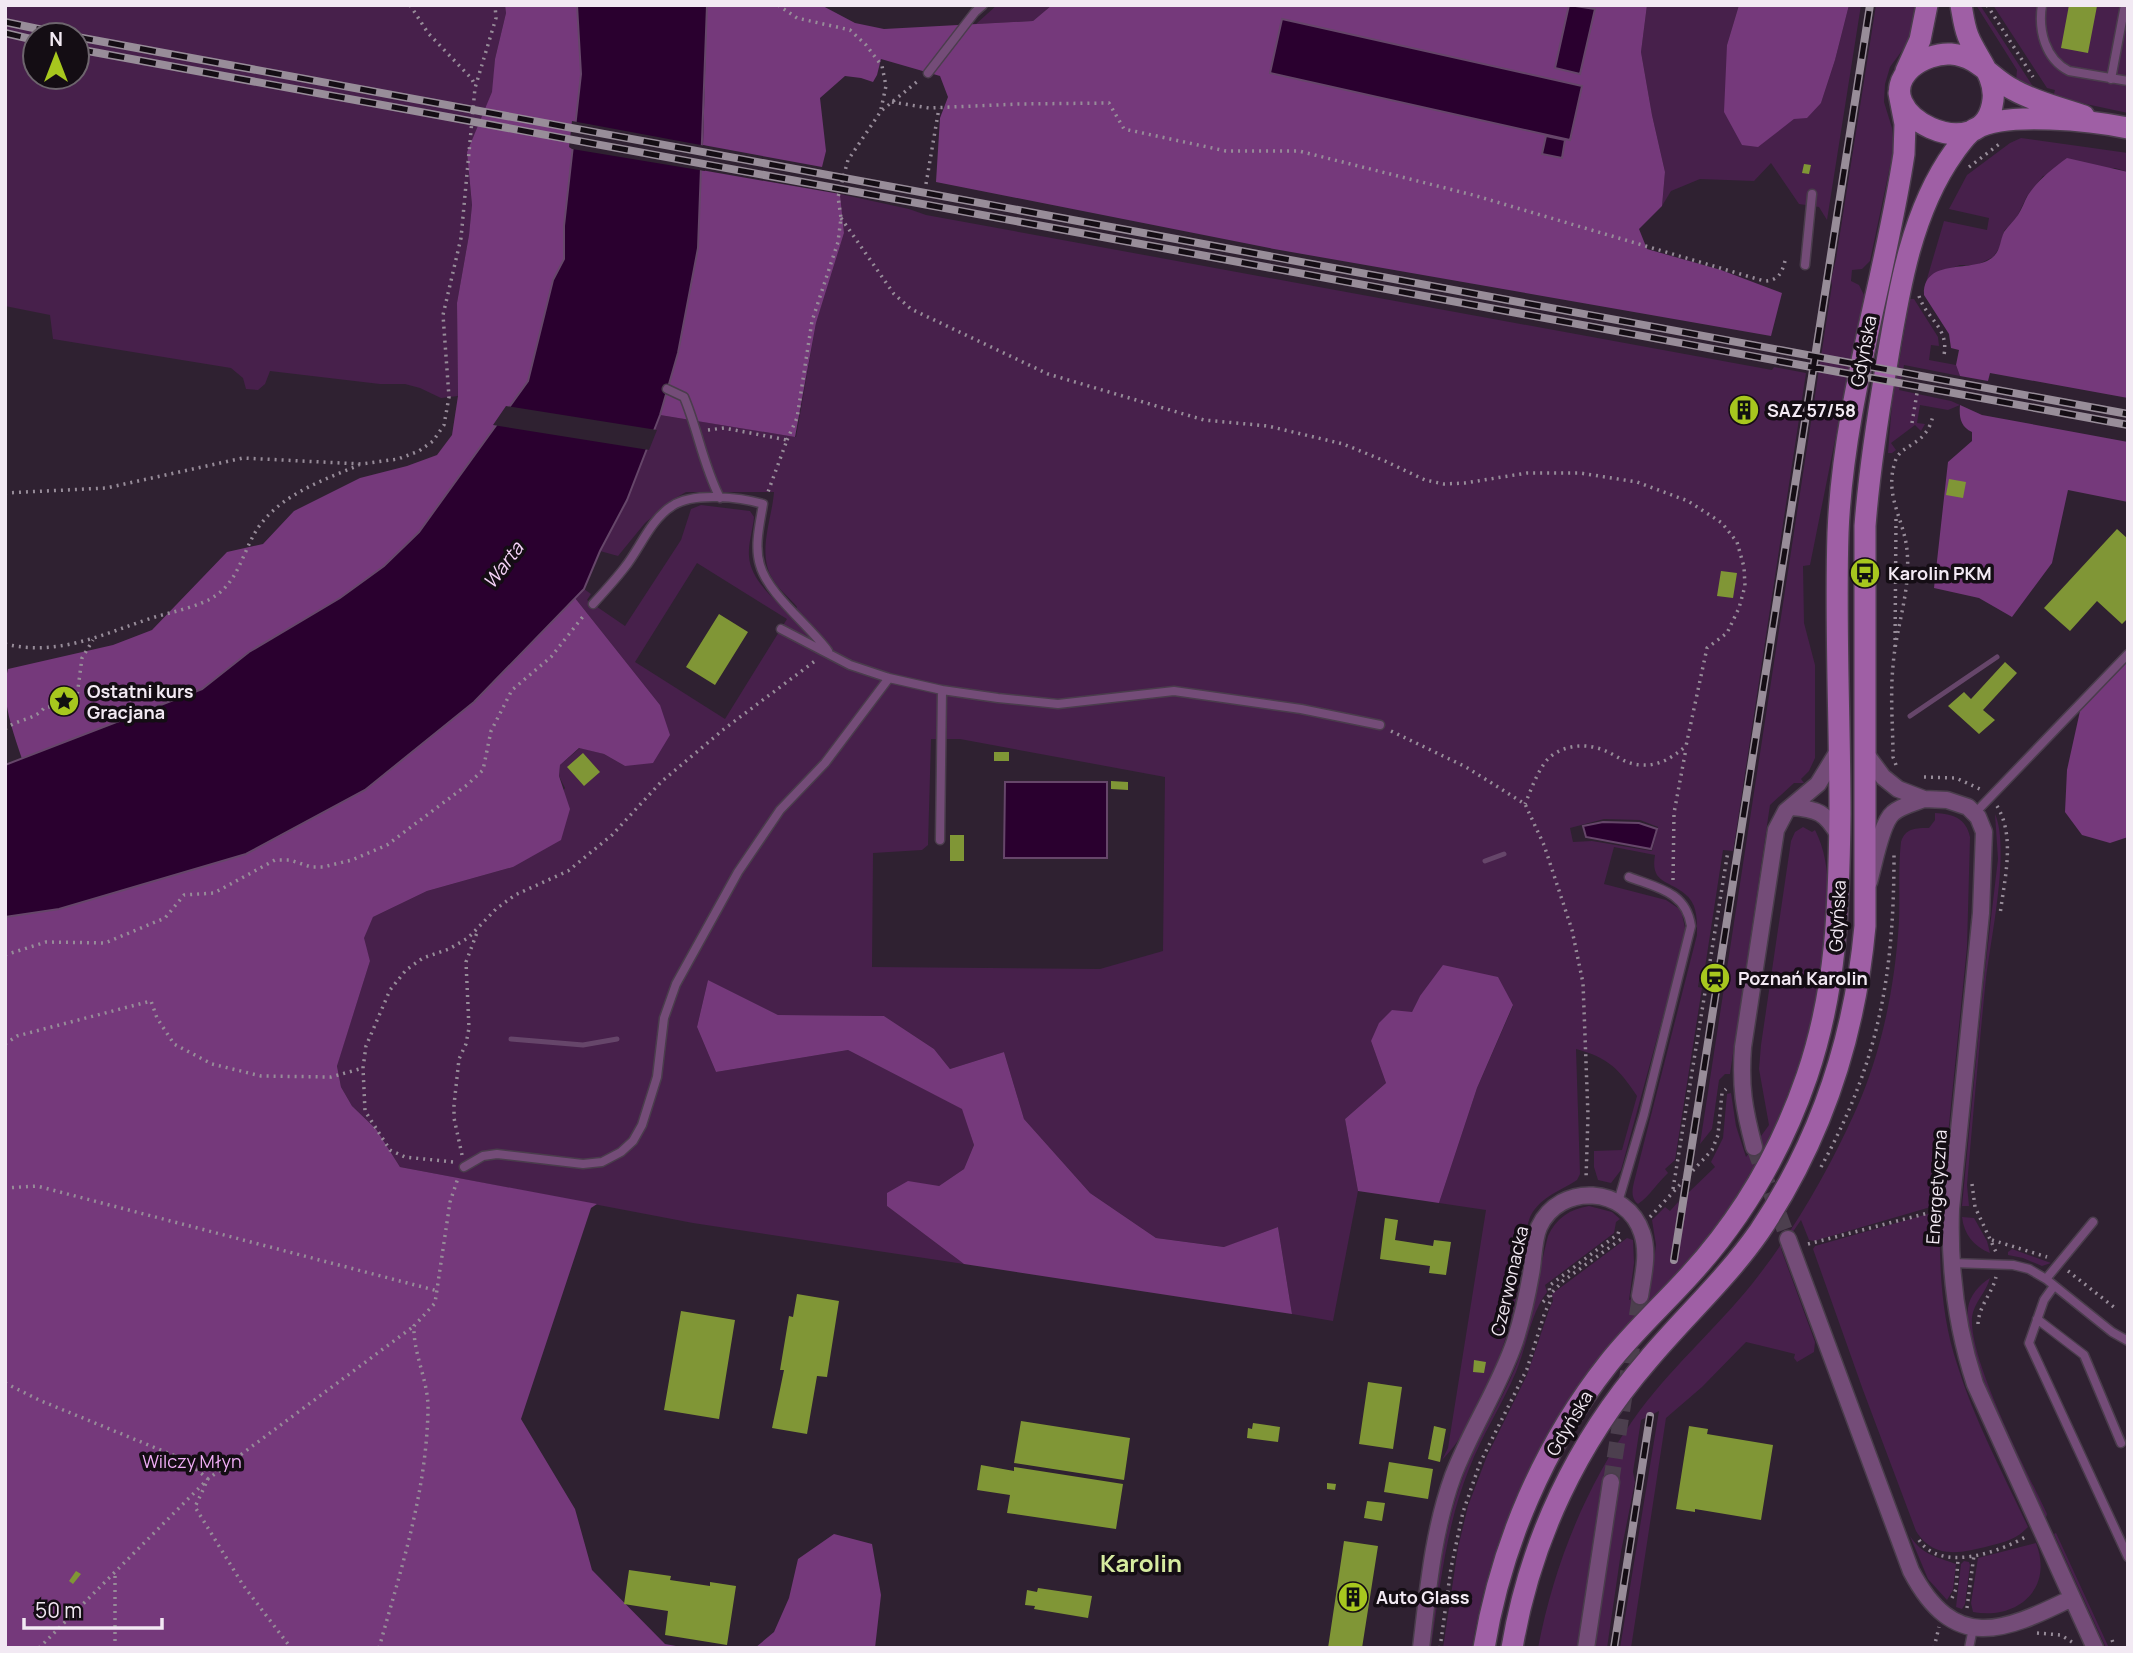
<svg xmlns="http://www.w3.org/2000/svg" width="2133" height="1653" font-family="Manrope,sans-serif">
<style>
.green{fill:#47204b;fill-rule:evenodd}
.forest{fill:#75397b}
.water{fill:#2a002f;stroke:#66466a;stroke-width:2}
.pier{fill:#2f2131}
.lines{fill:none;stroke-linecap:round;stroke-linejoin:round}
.stream{stroke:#66466a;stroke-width:5}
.building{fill:#809636}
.street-tunnel{stroke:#4c3f4e;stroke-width:16;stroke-dasharray:16 8;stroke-linecap:butt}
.lane-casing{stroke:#4a3d4c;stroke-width:11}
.street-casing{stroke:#4a3d4c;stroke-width:19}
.secondary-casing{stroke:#4a3d4c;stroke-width:24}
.path{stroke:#978c99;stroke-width:3.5;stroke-dasharray:2 5;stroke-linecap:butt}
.lane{stroke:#744c78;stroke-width:8}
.street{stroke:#744c78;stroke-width:16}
.secondary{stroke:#9f5fa5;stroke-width:21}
.rail-casing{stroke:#988d99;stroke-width:8}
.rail{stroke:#140d14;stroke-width:5;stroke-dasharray:16;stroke-linecap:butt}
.labels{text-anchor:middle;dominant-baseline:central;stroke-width:7;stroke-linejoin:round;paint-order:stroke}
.street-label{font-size:18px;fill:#f2e9f3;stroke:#140d14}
.poi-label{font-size:18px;font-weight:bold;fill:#f2e9f3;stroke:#140d14;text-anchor:start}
.park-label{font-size:18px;fill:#f0adf6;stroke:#140d14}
.water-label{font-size:19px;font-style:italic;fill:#f4d2f7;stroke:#140d14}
.district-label{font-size:24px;font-weight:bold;fill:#d6eba0;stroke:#140d14}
</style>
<rect width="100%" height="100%" fill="#2f2131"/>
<!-- green -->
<path class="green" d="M5,5H505L506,13L495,59L493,92L467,152L472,205L469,235L457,303L458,396L441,398L420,388L405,384H380L270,371L265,384L258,390L246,389L243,378L231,368L53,339L50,315L5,306ZM35,35H77V77H35Z
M997,5H1052L1033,21L976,24Z
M1647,5H1739L1727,45L1758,146L1794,119L1821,103L1835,60L1849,5H1861L1827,220L1819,207L1799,204L1771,163L1754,181L1700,179L1671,191L1662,206L1665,172L1652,115L1641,52Z
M1876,5H1916L1909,41L1890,67L1885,84L1884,102L1892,128L1894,147L1870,261L1862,269L1852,270L1851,281L1859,285L1864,295L1810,565L1803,566L1804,623L1815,665V758L1809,771L1801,779L1804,783H1794L1770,805L1730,1074H1725L1719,1080L1712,1129L1700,1144L1832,285L1831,280L1836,259Z
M1976,5H1980L2034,88L2016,81L2017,70Z
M1993,5H2128V113L2053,97L2055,90L2047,88Z
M2021,138L2128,153V172L2115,168L2043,176L2027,196L2017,217L2004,231L2000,247L1993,257L1977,265H1960L1930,276L1924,289L1944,221L1987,230L1989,218L1949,209L1967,175L2010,143Z
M840,194L909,209L926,215L1772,370L1774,367L1806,373L1735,839L1733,851L1723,850L1704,974H1700L1698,987L1702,988L1675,1160L1665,1169L1668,1173C1657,1183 1650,1196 1638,1204C1631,1198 1632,1191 1634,1182L1697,935C1697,921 1698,904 1685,894C1669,880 1650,884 1655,855L1614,847L1604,884L1666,900L1681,910L1686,932L1621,1170L1611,1183L1598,1180L1594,1167V1151L1622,1150L1637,1096C1619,1069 1609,1058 1576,1049L1580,1174L1577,1180C1560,1191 1542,1196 1531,1215C1525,1226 1520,1274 1518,1289C1510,1338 1477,1426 1442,1460L1448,1448L1486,1210L1439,1203L1477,1088L1513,1006L1420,996L1412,1012L1371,1041L1386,1083L1345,1119L1358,1191L1333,1321L1292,1314L1278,1227L1225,1247L1156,1238L1090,1193L1024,1119L1004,1052L950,1069L934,1049L884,1016L778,1015L708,980L697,1027L716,1072L848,1050L963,1109L974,1145L964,1169L939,1186L887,1206L964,1264L693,1223L400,1167L376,1129L352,1106L341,1087L337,1065L370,961L363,938L373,917L427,891L513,867L565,788L559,776L560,765L580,748L604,754L625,766L660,705L575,598L584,589L591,594L587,600L625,626L681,540L691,509L701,505L750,511L754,517C753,529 748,544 749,556C750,579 775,601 791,614L797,607C790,598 778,589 772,578C757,552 772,519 774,492H686L672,500L645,523L618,556L600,551L627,500L660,415L796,437L816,323L844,233ZM697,563L787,619L725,719L635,662ZM931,739H960L1165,777L1163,951L1100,969L872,967L873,853L922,850L928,845ZM1604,819L1640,820L1658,827L1652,851L1592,841L1573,842L1570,828Z
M1910,299H1914L1938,337L1939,346L1931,345L1929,360L1956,365L1960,376L1904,365L1899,390L1951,401L1960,405L1948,410L1920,405L1917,423L1925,424L1921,431L1915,425L1891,443L1896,450L1892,453H1888L1892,404Z
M1935,813C1953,814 1966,818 1970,837L1967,947L1941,1204L1814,1241L1809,1240L1801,1220L1781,1249L1815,1342L1814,1352L1797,1362L1794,1358L1795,1354L1746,1342L1702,1387L1666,1418L1631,1648H1620L1659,1411L1641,1420L1633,1472L1635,1482L1621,1552L1607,1648H1594L1619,1478L1601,1487L1577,1648H1538C1554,1565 1585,1488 1633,1420C1668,1370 1714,1331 1752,1284C1793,1232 1828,1172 1855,1112C1882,1052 1895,986 1899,921C1900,895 1898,868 1901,842C1905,828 1916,828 1929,828L1935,820Z
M1995,814C2010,848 1991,938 1986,978C1979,1047 1973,1116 1967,1185L1969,1206H1962L1984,978L1998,859Z
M1803,827L1812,832L1815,830C1833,865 1828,906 1824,944C1813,1054 1768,1164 1697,1249C1654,1300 1603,1345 1567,1402C1519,1477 1486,1560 1472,1648H1443L1458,1548L1468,1506L1487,1456L1527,1375L1549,1310L1553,1301L1552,1294L1627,1238L1633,1240L1634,1263L1629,1300L1650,1291L1656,1245L1652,1220L1665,1207L1670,1211L1679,1201L1671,1261L1678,1258L1687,1194L1715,1167L1711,1162L1723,1138L1727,1094L1731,1093L1736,1126L1746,1157L1769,1125L1759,1069L1761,1045L1791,841L1795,832Z
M1589,1206L1612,1212L1620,1219L1616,1222L1614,1233L1545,1285L1547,1292C1530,1314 1527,1346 1516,1372C1502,1405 1482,1435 1469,1469C1446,1526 1440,1587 1431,1648H1429C1437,1586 1444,1524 1467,1466C1484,1426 1508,1391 1522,1350C1534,1313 1538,1274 1548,1236C1556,1218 1570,1209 1589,1206Z
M1928,1214L1940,1215C1939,1265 1941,1316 1957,1364C1974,1420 2003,1473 2028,1527C2017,1539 2005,1542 1989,1546C1961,1553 1934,1560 1916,1531L1863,1390L1813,1249L1815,1246Z
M1962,1217L1974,1218L1987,1241L1990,1253C1973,1246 1964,1234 1962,1217Z
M2012,1249L2051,1263L2042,1266L2023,1258L2008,1255V1252Z
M1990,1278C1986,1293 1974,1302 1972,1317C1969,1361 2027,1471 2047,1514L2046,1518C2026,1473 1962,1353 1968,1308C1970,1295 1979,1285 1990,1278Z
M2056,1533L2109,1648H2106L2054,1534Z
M1910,1536C1922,1555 1937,1557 1956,1564L1953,1590L1947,1600L1928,1579Z
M2036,1543C2054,1589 2017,1620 1973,1612L1971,1603L1978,1558Z
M1964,1561L1969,1562L1970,1565L1965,1604L1962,1609L1956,1607L1961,1564Z"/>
<!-- forest -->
<path class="forest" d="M505,5H577L581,74L564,226V259L553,280L528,381L458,481L419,532L384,566L340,598L249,652L202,689L22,759C13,731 0,699 8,669L113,645L152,630L227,552L263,544L294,511L360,478L407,466L437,455L452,435L458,396L457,303L469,235L472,205L467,152L492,92L495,59L506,13Z
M707,5H821L855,23L884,29L1033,21L1052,5H1569L1555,68L1594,10L1577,5H1647L1641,52L1652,115L1665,172L1662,206L1639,229L1647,249L1721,270L1782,293L1771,336L1274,249L936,182L940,118L948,97L940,76L881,59L877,75L873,82L861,78L845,76L820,98L826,151L822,167L703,145Z
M1739,5H1849L1835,60L1821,103L1807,118L1794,119L1758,147L1742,145L1724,112L1727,45Z
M2067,158L2128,172V398L1990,373L1988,381L1960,376L1956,365L1959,350L1951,348L1949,334L1924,295C1923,256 1974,274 1993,257C2001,250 2000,240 2004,232C2008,226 2014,221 2018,215C2022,209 2024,202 2028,195C2038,180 2052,169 2067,158Z
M701,170L840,194L844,233L816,323L795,437L660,415L678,353L698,248Z
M1960,405L1982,415L2128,442V502L2068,490L2052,563L2012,617L1979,598L1934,588L1948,462L1972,441V432C1960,427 1959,416 1960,405Z
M575,598L660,705L670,735L653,763L625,766L604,754L579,748L560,765L559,776L570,809L561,840L513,867L427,891L373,917L364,938L370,961L337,1066L341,1087L352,1106L376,1129L400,1167L597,1204L591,1208L521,1419L575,1509L592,1570L665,1644L687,1648H5V917L59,909L246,854L365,790L474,702Z
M2128,661V837L2110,843L2082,835L2065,812L2067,770L2080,711Z
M1443,965L1498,977L1513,1005L1477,1088L1439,1203L1358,1191L1345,1119L1386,1083L1371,1041L1379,1023L1392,1010L1412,1012L1420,996Z
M708,980L778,1015L884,1016L934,1049L950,1069L1004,1052L1024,1119L1090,1193L1156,1238L1224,1247L1278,1227L1292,1314L964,1264L887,1206V1193L908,1181L939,1186L964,1169L974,1145L962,1109L848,1050L716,1072L697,1027Z
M834,1534L872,1544L881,1595L875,1648H755L774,1632L789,1598L798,1559Z"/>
<!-- water -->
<path class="water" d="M577,5H707L698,248L678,353L660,415L627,500L600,551L584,589L474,702L365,790L246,854L59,909L5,917V765L202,689L249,652L340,598L384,566L419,532L528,381L553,280L564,259V226L581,74Z
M1569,5L1595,9L1580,74L1555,68Z
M1282,19L1582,86L1570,140L1270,73Z
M1546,136L1565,140L1562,158L1542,154Z
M1005,782H1107V858H1004Z
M1603,822L1639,823L1657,829L1651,849L1586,837L1583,826Z"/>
<!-- pier -->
<path class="pier" d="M572,121L706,146L705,171L572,149L569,147Z
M506,406L657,430L649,450L493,425Z"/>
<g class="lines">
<!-- stream -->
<path class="stream" d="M1910,716L1997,657
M1485,861L1504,854
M511,1039L583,1045L617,1039"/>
</g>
<!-- building -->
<path class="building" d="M2069,5L2097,6L2088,53L2061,48Z
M1804,164L1811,165L1809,174L1802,173Z
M1741,407L1749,408L1748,414L1740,413Z
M1949,479L1966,482L1963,498L1946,495Z
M2117,529L2128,539V618L2122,624L2097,601L2070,631L2044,608Z
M1721,571L1737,573L1733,598L1717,596Z
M719,614L748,632L715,685L686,667Z
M2005,662L2017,673L1983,710L1995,720L1979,734L1948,706L1964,692L1971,699Z
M994,752H1009V761H994Z
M583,753L600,772L584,786L567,767Z
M1111,781L1128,782V790L1111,789Z
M950,835H964V861H950Z
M1385,1218L1398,1220L1395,1240L1433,1246L1434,1240L1451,1242L1446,1275L1429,1273L1430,1266L1380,1259Z
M797,1294L839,1301L827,1377L817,1376L807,1434L772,1428L784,1370H780L789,1316L793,1317Z
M681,1311L735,1320L719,1419L664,1410Z
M1474,1360L1486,1362L1484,1373L1473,1372Z
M1368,1382L1402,1387L1393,1449L1359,1444Z
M1021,1421L1130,1438L1124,1480L1014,1463Z
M1253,1423L1280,1427L1278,1442L1247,1438L1248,1428L1252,1429Z
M1434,1426L1446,1429L1440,1462L1428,1459Z
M1689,1426L1708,1429L1707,1434L1773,1445L1761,1520L1695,1509V1512L1676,1509Z
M1389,1462L1433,1469L1428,1499L1384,1492Z
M981,1465L1014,1471V1467L1123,1484L1116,1529L1007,1513L1010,1495L977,1490Z
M1327,1483L1336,1484L1335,1490L1327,1489Z
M1367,1501L1385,1503L1382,1521L1364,1518Z
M1344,1541L1378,1546L1362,1648H1328Z
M629,1570L671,1576L670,1580L710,1586V1582L736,1586L727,1645L665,1635L668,1611L624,1604Z
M76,1571L81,1574L73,1584L69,1581Z
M1038,1588L1092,1596L1088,1618L1034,1609L1035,1606L1025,1605L1027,1590L1037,1592Z"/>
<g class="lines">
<!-- street-tunnel -->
<path class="street-tunnel" d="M1754,1147L1788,1239
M1611,1482L1640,1296"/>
<!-- lane casing -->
<g class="lane-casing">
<path id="lane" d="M2042,5C2038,30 2045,59 2069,71L2128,81
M928,73L975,12L983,5
M2111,79L2125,5
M1805,265L1812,194
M667,389L684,397C698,430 703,465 720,498
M593,604C604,592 615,580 625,567C640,548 651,519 672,506C693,492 740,497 763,504C760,523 754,546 760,565C768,594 809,625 828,651
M781,629L850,665L889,678L942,690
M1975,813L2128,654
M940,840L942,690L998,698L1058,704L1174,691L1301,709L1380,725
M464,1167L483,1156L497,1154L583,1164L602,1162L621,1152L633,1141L642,1125L657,1077L664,1018L676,984L738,872L780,810L825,763L889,678
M1618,1202L1644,1114L1691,926C1686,892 1658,888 1629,877
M1952,1263L2013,1265L2029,1269L2046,1279L2112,1332L2128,1341
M2046,1279L2093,1222
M2054,1286L2044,1300L2029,1343L2128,1557
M2037,1319L2084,1355L2121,1443
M1969,1648L1973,1628"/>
</g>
<!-- street casing -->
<g class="street-casing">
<path id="street" d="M1866,754L1883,777L1898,789L1924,799L1947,800L1968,807L1978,817L1984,832L1981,913L1951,1209C1949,1269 1956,1326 1975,1384L2095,1648
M1791,807C1817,809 1826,812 1839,836
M1869,882C1874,865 1881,823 1893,813C1901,806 1914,803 1924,799
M1754,1147C1744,1109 1740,1087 1743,1047L1776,830L1786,811L1818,784L1840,748
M1788,1239L1911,1571C1954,1653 2003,1632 2072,1598
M1421,1648C1428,1590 1433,1531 1453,1476C1471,1429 1499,1388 1515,1341C1522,1319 1527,1297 1531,1274C1534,1259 1533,1241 1539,1227C1560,1182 1627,1186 1642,1233C1649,1253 1643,1276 1640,1296
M1586,1648L1611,1482"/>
</g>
<!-- secondary casing -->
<g class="secondary-casing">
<path id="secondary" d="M1961,5C1963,16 1964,26 1968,36C1976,57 1996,76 1993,100C1985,172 1862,113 1911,68C1921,59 1938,53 1951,54C1979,56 1991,79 2014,90C2035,102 2061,108 2084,116
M1906,71L1920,40L1927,5
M1484,1648C1501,1545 1544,1445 1608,1364C1633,1332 1663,1305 1690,1275C1742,1218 1782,1149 1807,1076C1837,988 1839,905 1840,814C1840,721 1835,626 1838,533C1843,404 1885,280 1904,154L1905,124L1899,93
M1512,1648C1530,1541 1577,1442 1648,1360C1685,1316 1726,1279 1759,1232C1821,1140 1855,1036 1865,926V526C1869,473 1877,421 1886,368C1898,296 1910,213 1954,152C1960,144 1967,133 1975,129C2005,111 2094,121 2128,128"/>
</g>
<!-- path -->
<path class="path" d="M410,5L428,33L472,79L475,86
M778,5L797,18L850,30L866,45L882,66L886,86L881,109
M1987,5L2033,77
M892,102L929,108L1019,104L1109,103L1124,129L1226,151H1299L1473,195L1764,281C1778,281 1782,273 1785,261
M1969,167L2002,142
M926,184L939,108
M841,218L894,294L911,309L1048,374L1204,420L1268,426L1343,444L1385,461L1425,480L1444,484L1465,483L1527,473H1580L1637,482L1688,501L1722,523L1737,542L1744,567L1745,586L1739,608L1727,633L1707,648L1686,746C1673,757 1660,766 1642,765C1624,765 1614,752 1597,748C1580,743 1559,747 1547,760C1537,772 1531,790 1525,804
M1919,296C1927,320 1949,327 1944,355
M1912,423L1917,393
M708,430L724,428L787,440L768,492
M787,440L797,418L812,321L838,242L841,218L838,197L848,160L881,111L918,81
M5,493L106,488L243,458L361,464L398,459L419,451L433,441L444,425L449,397L443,315L461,238L475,88L496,18L495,5
M5,644C61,657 104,633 155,617C172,612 201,606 215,596C240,580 244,546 260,525C284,493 324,480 359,465
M1895,647L1896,518
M5,729C17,719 35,720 44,708L73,702L77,696L82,658L93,640
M1391,731L1466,767L1525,804L1544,845L1572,930L1583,983L1588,1115L1586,1179
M1896,765L1893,757C1893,727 1890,696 1893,666C1896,626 1911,592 1907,550C1904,519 1884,496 1895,462C1900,443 1927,447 1933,415
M1924,777L1956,778L1982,790
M1997,806C2016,837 2004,881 2000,915
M1673,880L1674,813L1686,749
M5,955L46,942L105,943L165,918L184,895L214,893L275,860H290L311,867H323L352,860L387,845L467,785L483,770L491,731L512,690L551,657L585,614
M5,1044L17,1036L151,1001L157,1018L174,1044L212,1064L261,1076L331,1077L363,1068
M462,1155L454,1118V1105L459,1059L466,1044L469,1028L466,962L478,930
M453,1162L405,1157L390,1150L365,1111L363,1068L366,1046L390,990L406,970L423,958L449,949L468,938L496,909L515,895L568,871L612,835L661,782L724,729L815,661
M1821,1167C1879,1061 1894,975 1894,855
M1972,1184L1975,1207L1996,1252
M5,1188L37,1186L438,1291
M1673,1189L1728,851
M1650,1217L1712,1150L1718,1135L1722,1093L1726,1089
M1992,1240L2047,1257
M1808,1244L1936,1211
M2068,1271L2115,1308
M1543,1302L1563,1281L1624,1237
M1978,1324C1979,1305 1992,1294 1996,1277
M5,1383L39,1400L185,1460L208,1479L195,1507L243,1585L291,1648
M1919,1540C1941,1573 2000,1552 2027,1536
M1952,1598L1956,1589L1958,1559
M1967,1608L1974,1555
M2037,1633L2061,1635L2072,1642
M2112,1640L2115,1648
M39,1648L208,1479L414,1326
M115,1648V1572
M379,1648C401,1569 426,1494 428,1411C429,1381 413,1355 414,1326L435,1303L450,1202L458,1178
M1440,1648L1451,1568L1463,1512L1480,1463L1527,1369L1545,1312L1551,1300L1549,1286L1618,1234L1620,1227
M1934,1648L1939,1627"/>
<!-- lane -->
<use href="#lane" class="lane"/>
<!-- street -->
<use href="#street" class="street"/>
<!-- secondary -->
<use href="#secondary" class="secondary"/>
<!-- rail casing -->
<g class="rail-casing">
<path id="rail" d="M5,22L67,35
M5,33L35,40
M77,37L2128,414
M77,49L2128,425
M1674,1260L1870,5
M1614,1648L1650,1416"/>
</g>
<!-- rail -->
<use href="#rail" class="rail"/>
</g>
<!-- icons -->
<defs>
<g id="building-disc" transform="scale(1.575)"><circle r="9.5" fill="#a7c71e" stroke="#140d14"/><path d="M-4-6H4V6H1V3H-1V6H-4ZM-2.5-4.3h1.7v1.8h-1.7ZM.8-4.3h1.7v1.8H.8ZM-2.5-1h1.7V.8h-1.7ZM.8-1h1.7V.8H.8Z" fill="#111"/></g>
<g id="bus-disc" transform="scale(1.575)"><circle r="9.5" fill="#a7c71e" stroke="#140d14"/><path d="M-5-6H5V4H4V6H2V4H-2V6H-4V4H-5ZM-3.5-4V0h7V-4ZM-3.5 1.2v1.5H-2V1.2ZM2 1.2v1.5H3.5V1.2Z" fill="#111"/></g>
<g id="sight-disc" transform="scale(1.575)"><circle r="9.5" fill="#a7c71e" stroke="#140d14"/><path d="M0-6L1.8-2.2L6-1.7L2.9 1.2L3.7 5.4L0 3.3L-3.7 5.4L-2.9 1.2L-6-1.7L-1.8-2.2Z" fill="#111"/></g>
<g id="station-disc" transform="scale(1.575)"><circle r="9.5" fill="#a7c71e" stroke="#140d14"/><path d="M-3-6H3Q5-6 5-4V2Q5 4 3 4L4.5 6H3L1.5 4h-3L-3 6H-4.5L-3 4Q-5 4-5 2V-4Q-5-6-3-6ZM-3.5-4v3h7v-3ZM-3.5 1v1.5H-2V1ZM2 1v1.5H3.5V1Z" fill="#111"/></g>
</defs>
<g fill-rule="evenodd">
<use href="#building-disc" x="1744" y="410"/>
<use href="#bus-disc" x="1865" y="573"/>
<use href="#sight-disc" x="64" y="701"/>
<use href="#station-disc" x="1715" y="978"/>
<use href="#building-disc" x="1353" y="1597"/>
</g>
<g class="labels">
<!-- street labels -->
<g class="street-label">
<text transform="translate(1863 351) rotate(-79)">Gdyńska</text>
<text transform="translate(1837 916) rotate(-87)">Gdyńska</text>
<text transform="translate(1936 1187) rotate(-86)">Energetyczna</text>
<text transform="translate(1509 1281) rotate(-77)">Czerwonacka</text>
<text transform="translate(1569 1423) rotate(-59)">Gdyńska</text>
</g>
<!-- poi labels -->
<g class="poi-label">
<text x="1767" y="410">SAZ 57/58</text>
<text x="1888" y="573">Karolin PKM</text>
<text x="87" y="691">Ostatni kurs<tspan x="87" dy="21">Gracjana</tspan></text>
<text x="1738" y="978">Poznań Karolin</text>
<text x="1376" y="1597">Auto Glass</text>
</g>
<!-- park labels -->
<g class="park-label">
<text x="192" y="1461">Wilczy Młyn</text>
</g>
<!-- water labels -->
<g class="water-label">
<text transform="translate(503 565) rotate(-53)">Warta</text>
</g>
<!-- district labels -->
<g class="district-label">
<text x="1141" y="1562">Karolin</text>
</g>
</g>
<!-- border -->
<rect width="2133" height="1653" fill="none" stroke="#f2e9f3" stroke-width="14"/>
<!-- north arrow -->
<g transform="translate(56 56)"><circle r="33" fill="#140d14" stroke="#6d656d" stroke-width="2"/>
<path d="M0-5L12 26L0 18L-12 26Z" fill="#a7c71e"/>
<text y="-10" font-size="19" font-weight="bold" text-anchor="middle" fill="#f2e9f3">N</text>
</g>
<!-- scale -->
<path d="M24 1618v10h138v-10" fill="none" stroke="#f2e9f3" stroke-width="3.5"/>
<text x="35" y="1618" font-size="21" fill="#f2e9f3" stroke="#140d14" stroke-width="5" paint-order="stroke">50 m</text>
</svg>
